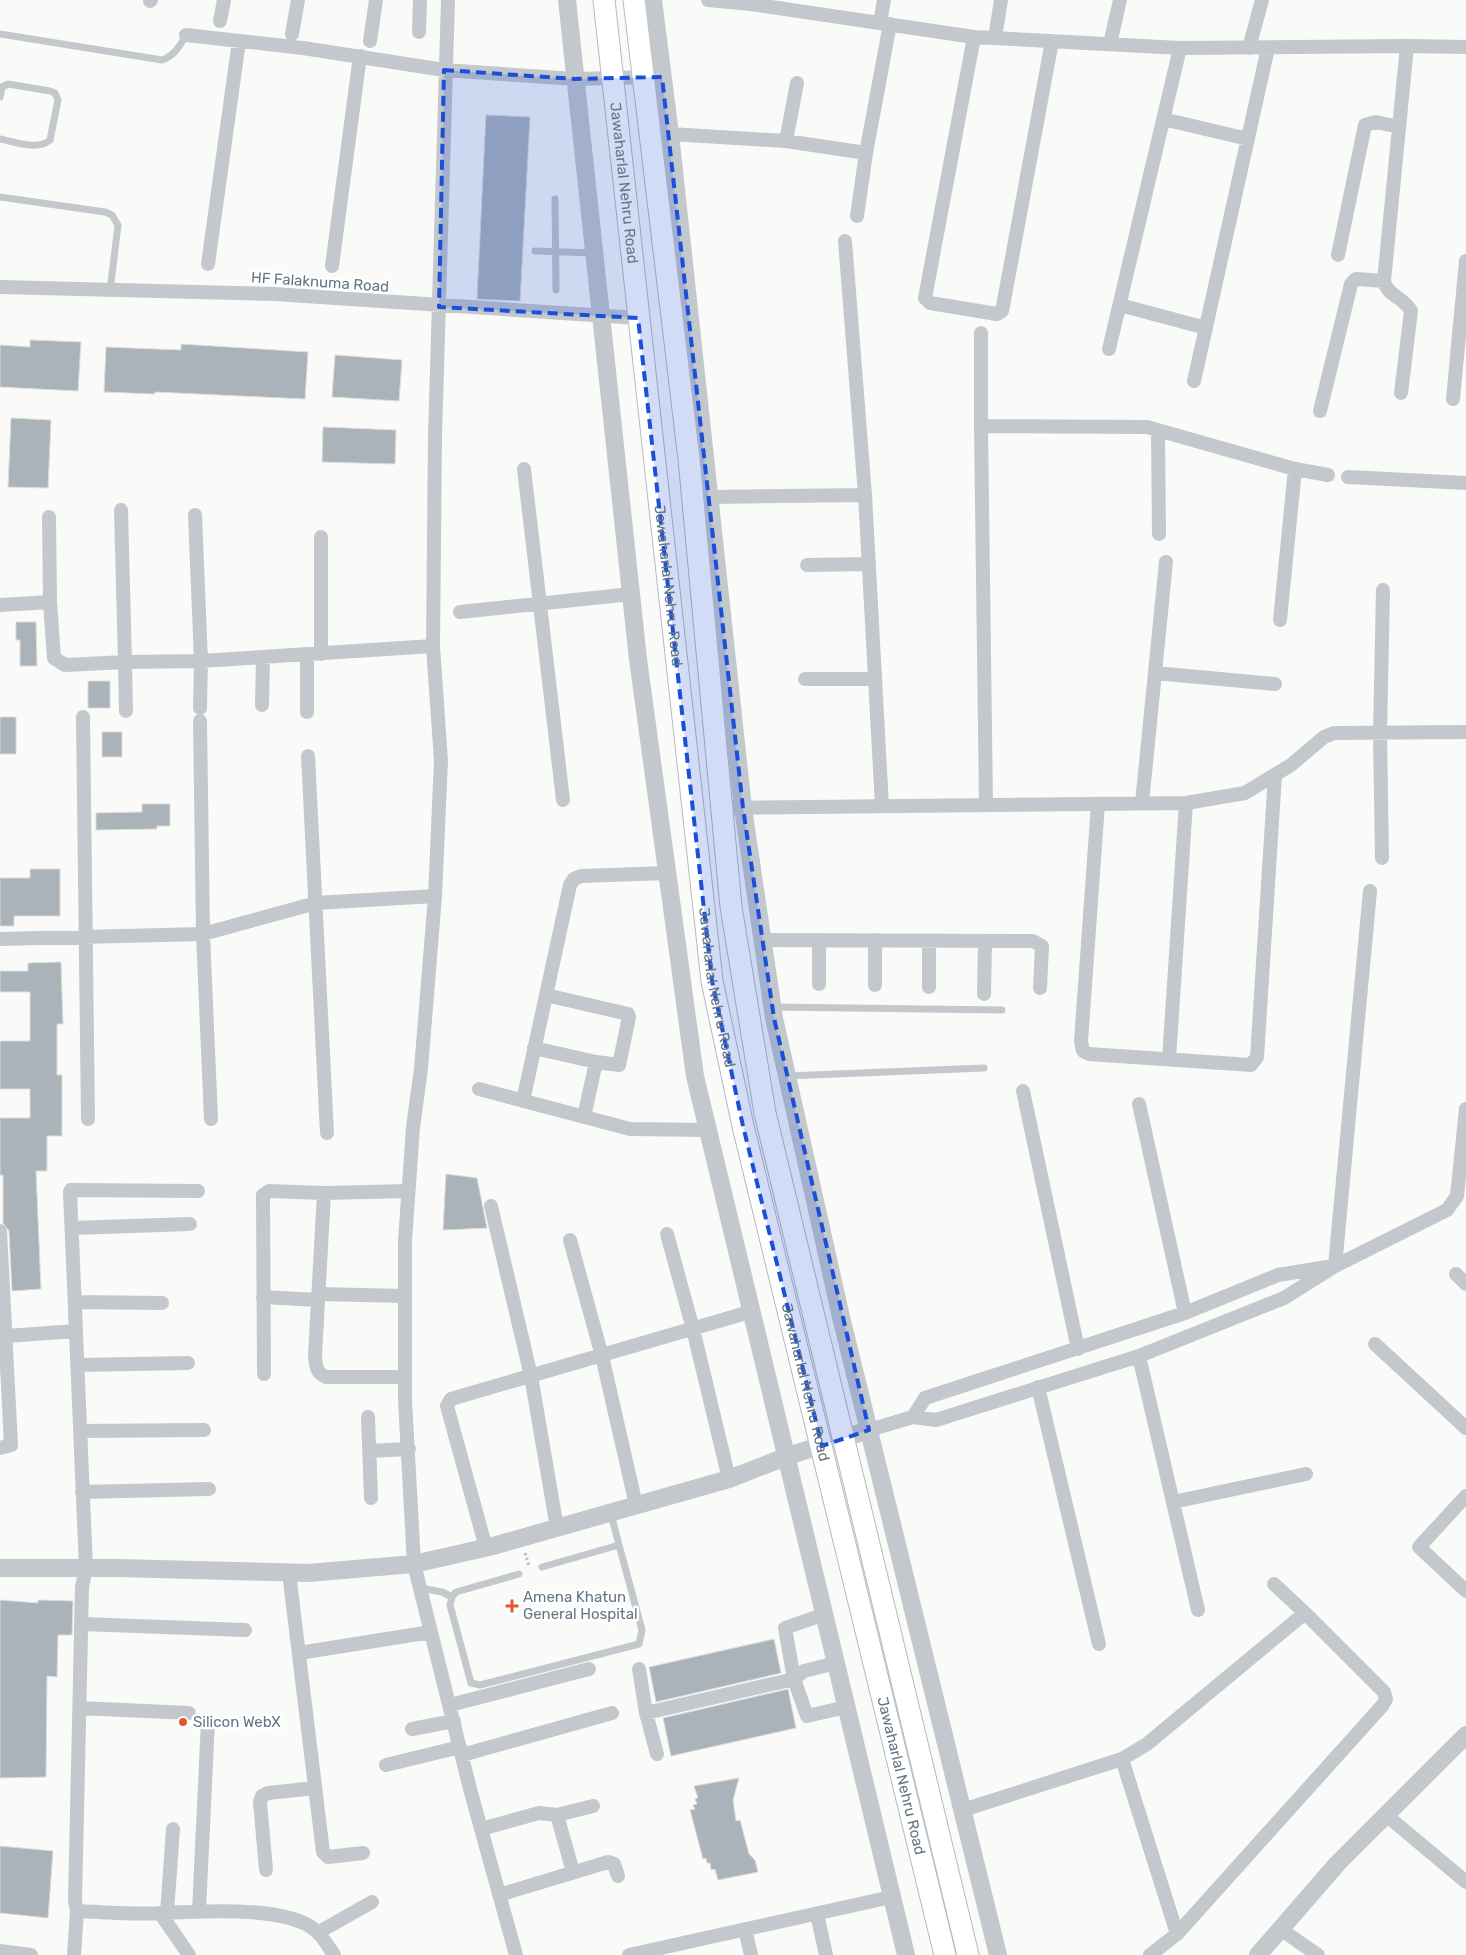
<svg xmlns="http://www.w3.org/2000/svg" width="1466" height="1955" font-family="Rubik,sans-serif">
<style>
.building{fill:#aab3b9;stroke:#dcdcda}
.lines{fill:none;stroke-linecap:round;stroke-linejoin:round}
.primary-casing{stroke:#b5babe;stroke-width:23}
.path{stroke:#bbbfc2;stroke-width:3;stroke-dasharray:2.5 2.5;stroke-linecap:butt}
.service{stroke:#c3c8cc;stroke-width:7}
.minor{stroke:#c3c8cc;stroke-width:14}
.tertiary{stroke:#c3c8cc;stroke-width:18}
.primary{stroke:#fff;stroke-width:21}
.marked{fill:#1d4ed8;fill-opacity:0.2;stroke:#1d4ed8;stroke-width:4;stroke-dasharray:10 6;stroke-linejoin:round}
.poi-dot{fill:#e4572e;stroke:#fff;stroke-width:2}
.labels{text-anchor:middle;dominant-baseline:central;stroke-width:5;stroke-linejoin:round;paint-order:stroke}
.street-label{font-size:15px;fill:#657683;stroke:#fff}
.poi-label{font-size:15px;fill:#657683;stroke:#fff;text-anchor:start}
</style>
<rect width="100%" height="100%" fill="#fafaf8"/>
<!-- building -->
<path class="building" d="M486,115L530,117L520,301L477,299Z
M30,340L81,342L78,391L0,387V345L30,347Z
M181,344L308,352L305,399L155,392V394L104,392L106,347L181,350Z
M335,355L402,360L399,401L332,397Z
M11,418L51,420L48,488L8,487Z
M323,427L396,430L395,464L322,462Z
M16,622H36L37,666H20V640H16Z
M88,681H110V708H88Z
M0,717H16V754H0Z
M102,732H122V757H102Z
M142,804H170V826H157V829L96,830V813L142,812Z
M30,869H60V916H14V926H0V878H30Z
M61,962L63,1024H57V1075H62V1136H47V1171H36L41,1289L12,1291L9,1231L3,1223V1175H0V1118H30V1089H0V1041H30V992H0V971H28V963Z
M446,1174L477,1178L487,1228L443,1230Z
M0,1600L38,1603V1600L73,1601L72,1635H58L57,1677L47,1676L46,1777L0,1778Z
M774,1639L781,1673L656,1702L649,1667Z
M788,1689L796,1728L671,1756L663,1718Z
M739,1778L733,1800L736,1821L740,1820L749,1854L755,1860L758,1872L718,1880L715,1869L711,1870L710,1863H707L706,1858L703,1859L690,1810L695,1809L693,1805L697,1804L695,1799L698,1798L694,1786Z
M0,1846L53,1851L48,1918L0,1913Z"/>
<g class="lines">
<!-- primary casing -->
<g class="primary-casing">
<g id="primary">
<path id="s1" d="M604,0L712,981L743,1126L945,1955"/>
<path d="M634,0L689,459L731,907L765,1113L968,1955"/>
</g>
</g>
<!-- path -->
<path class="path" d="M525,1553L529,1566"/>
<!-- service -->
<path class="service" d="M0,34L162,60C174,56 180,46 186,35
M0,97L2,87L8,84L50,91L55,93L58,100L50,140C38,151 15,142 0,139
M0,197L105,212L112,215L118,225L110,291
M555,199L556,290
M535,251L594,253
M772,1007L1002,1010
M787,1076L984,1068
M542,1567L619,1545L611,1514
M519,1574L456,1592L452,1597L450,1605L471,1683L480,1685L639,1644L642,1630L619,1545
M420,1588L442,1592L452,1597"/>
<!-- minor -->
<path class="minor" d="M448,0L435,436L433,646L441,761L435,896L421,1069L413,1127L405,1241V1400L414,1564L470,1789L516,1955
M708,0L751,4L974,37L1180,48L1407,46
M150,1L151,0
M220,21L224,0
M880,23L884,0
M419,32L420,0
M292,34L298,0
M186,35L303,48L444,70L575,79L651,77
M974,37L925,298L930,303L997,314L1002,311L1003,306L1052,41
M995,38L1001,0
M370,41L376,0
M1110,44L1120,0
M1249,48L1262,0
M1163,119L1248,139
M670,134L786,141L866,153L890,24
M786,141L797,83
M857,216L866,153
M845,241L865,495L882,806
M1338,255L1365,125L1376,122L1399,127
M208,264L239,41
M332,266L360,56
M0,287L274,294L638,318
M1120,305L1206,328
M981,333V426
M1109,349L1180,48
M1194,381L1268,48
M1401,393L1411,311C1405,298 1387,296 1384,281L1407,46L1466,47
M1453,399L1466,261
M1320,411L1351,284L1356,279L1384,281
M1158,430L1159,534
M524,469L563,800
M1348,477L1466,483
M709,497L865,495
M195,515L201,661L200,708
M49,517L50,602L54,658L65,665L125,662L121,510
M807,565L868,564
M0,605L50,602
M460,612L631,594
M1280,620L1295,469
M321,654V537
M1155,673L1275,684
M805,679H875
M262,705L263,657
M126,711L125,662L201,661L433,646
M307,712V656
M83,717L88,1119
M200,721L203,934L211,1119
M308,756L327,1133
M1142,803L1166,562
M1098,804L1081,1041L1083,1051L1089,1054L1251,1065L1257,1057L1275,775
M986,805L981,426L1147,427L1295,469L1328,475
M721,808L1186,803L1245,793L1291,765L1324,737L1334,733L1466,732
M1382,858L1380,734L1383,590
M0,939L203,934L316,903L435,896
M762,940L1033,941L1042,946L1040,988
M819,984V940
M875,985V940
M929,987V941
M984,994L985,941
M546,995L628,1014L629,1017L619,1065L596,1062
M534,1048L596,1062L584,1117
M1169,1059L1186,803
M479,1089L630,1129L708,1130
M1023,1091L1078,1349
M523,1101L570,885L574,879L581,876L667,873
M1139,1104L1185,1313
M324,1193L408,1191
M491,1206L531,1376L557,1528
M72,1228L190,1224
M0,1231L11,1445L0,1448
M667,1234L693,1329L729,1479
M570,1240L602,1356L636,1505
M1335,1266L1370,891
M1456,1274L1466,1284
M318,1294L405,1296
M263,1297L318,1300
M75,1302L162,1303
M6,1336L76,1331
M1375,1344L1466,1428
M1139,1356L1198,1610
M77,1365L188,1363
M264,1374L263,1195L269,1191L324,1193L315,1355C316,1366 316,1373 326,1377H405
M1038,1387L1099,1644
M368,1417L371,1498
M913,1417L925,1398L1185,1313L1278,1275L1327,1267
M869,1430L913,1417L936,1420L1139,1356L1284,1298L1335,1266L1447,1210L1457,1196L1466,1109
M80,1431L204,1430
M369,1451L409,1449
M82,1492L209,1489
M1466,1496L1419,1547L1466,1591
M1173,1502L1306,1474
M486,1548L447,1406L451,1399L753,1311
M289,1573L323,1852L328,1857L363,1853
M825,1614L785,1628L794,1679L807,1716L846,1707
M82,1624L245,1630
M299,1653L431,1632
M639,1669L646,1713L657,1754
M450,1705L589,1669
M80,1708L189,1713
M646,1713L794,1679L804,1671L836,1663
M412,1729L454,1721
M462,1755L612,1713
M386,1765L460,1747
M963,1810L1122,1759
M557,1815L573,1872
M1386,1815L1466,1882
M481,1829L539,1813L557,1815L593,1806
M266,1870L260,1802L262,1796L268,1793L315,1788
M499,1895L608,1862L614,1864L618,1876
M77,1911C105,1912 134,1915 162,1913C202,1911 271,1907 306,1924C320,1931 326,1943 334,1955
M199,1911L208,1721
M160,1913L189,1955
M167,1913L173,1829
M817,1914L826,1955
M745,1929L751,1955
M1280,1929L1318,1955
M319,1932L372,1902
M1177,1934L1122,1759L1147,1744L1305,1613L1274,1584
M0,1951L31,1955
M74,1955L77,1911L75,1901L82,1587L86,1568L70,1192L71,1190L198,1191
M629,1955L891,1897
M1150,1955L1177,1934L1382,1706L1386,1699L1384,1692L1305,1613"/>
<!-- tertiary -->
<path class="tertiary" d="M567,0L638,659L695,1076L906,1955
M653,0L670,134L743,808L774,1018L841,1317L998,1955
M0,1568H119L308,1573L414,1564L493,1546L729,1479L788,1456L869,1430
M1258,1955L1337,1864L1466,1735"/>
<!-- primary -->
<use href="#primary" class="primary"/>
</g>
<!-- marked area -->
<path class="marked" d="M444,70L575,79L662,77L743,808L774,1018L869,1430L822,1446L743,1126L712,981L638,318L439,307Z"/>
<!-- markers -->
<g class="poi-dot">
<path d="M509.5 1598.5h5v5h5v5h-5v5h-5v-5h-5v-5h5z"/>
<circle cx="183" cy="1722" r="5"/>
</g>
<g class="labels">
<!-- street labels -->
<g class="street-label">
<text stroke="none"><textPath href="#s1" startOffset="184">Jawaharlal Nehru Road</textPath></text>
<text transform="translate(320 282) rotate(4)">HF Falaknuma Road</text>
<text stroke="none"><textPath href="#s1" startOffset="589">Jawaharlal Nehru Road</textPath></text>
<text stroke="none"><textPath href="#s1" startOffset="994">Jawaharlal Nehru Road</textPath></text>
<text stroke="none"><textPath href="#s1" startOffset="1399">Jawaharlal Nehru Road</textPath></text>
<text stroke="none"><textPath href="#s1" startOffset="1804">Jawaharlal Nehru Road</textPath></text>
</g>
<!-- poi labels -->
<g class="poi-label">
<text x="523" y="1597">Amena Khatun<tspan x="523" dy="17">General Hospital</tspan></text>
<text x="193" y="1722">Silicon WebX</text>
</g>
</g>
</svg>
